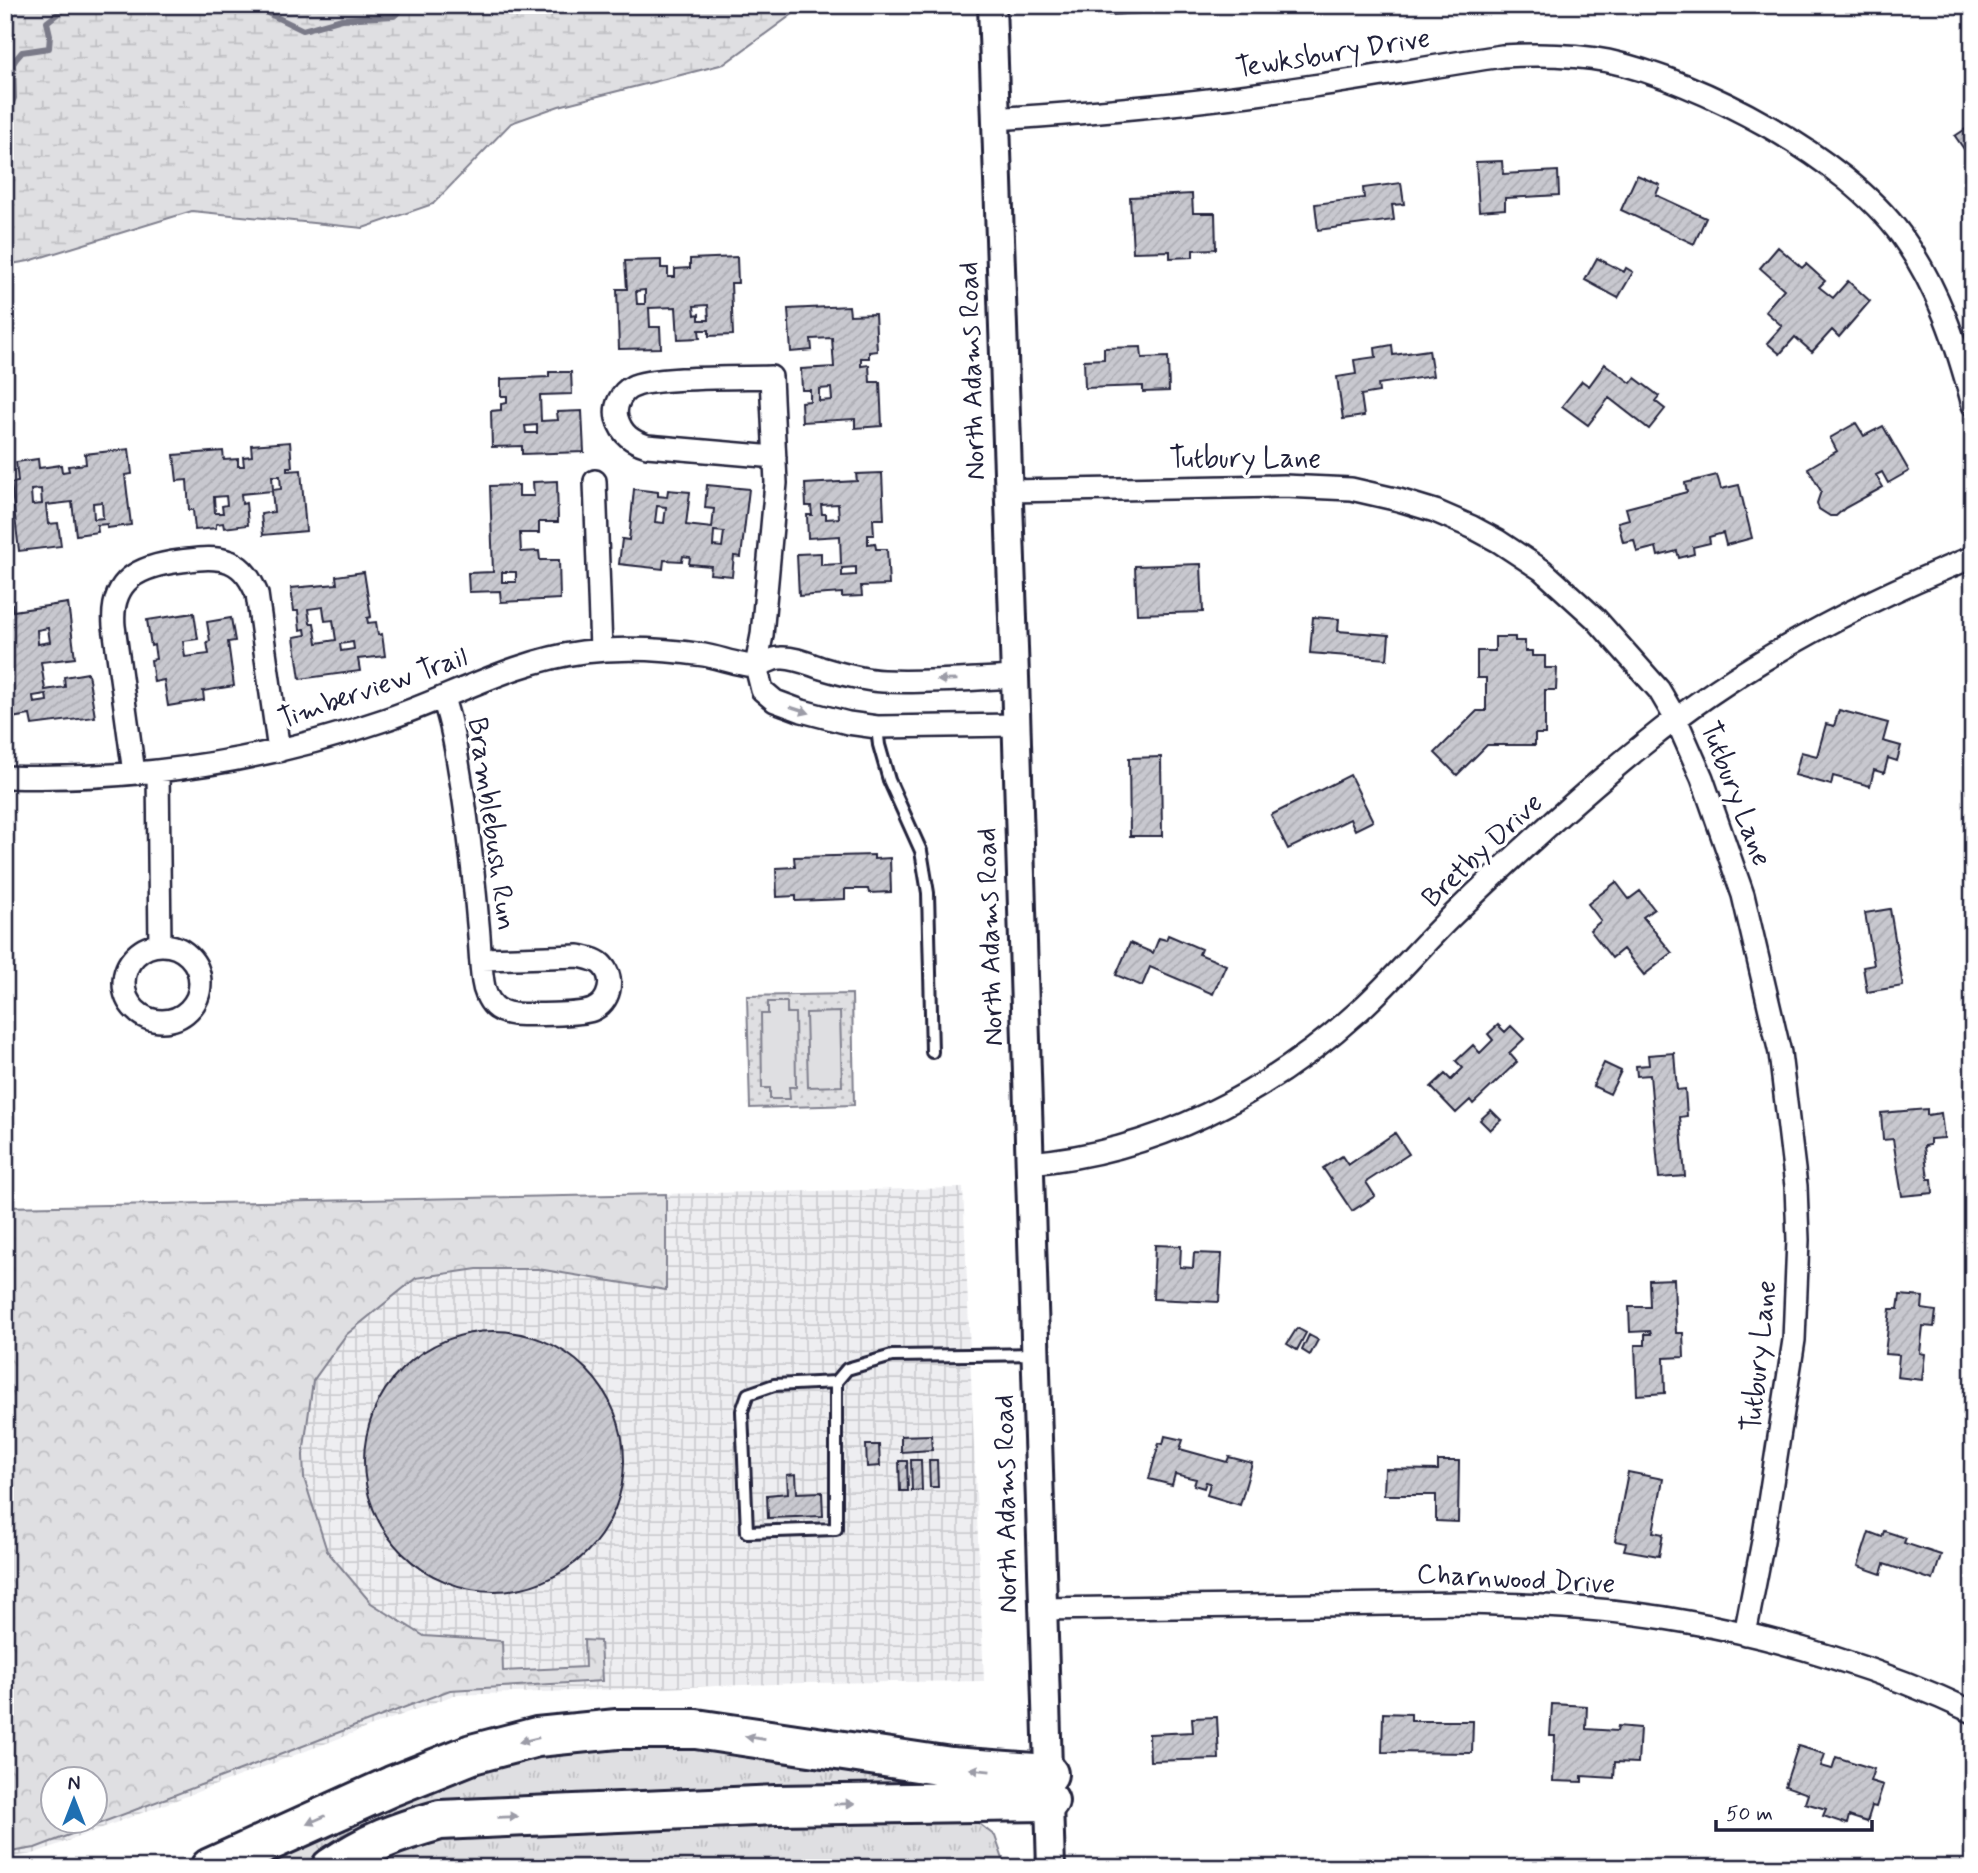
<svg xmlns="http://www.w3.org/2000/svg" width="1978" height="1873" font-family="Mynerve,sans-serif">
<style>
.industrial{fill:url(#industrial-grid);fill-rule:evenodd}
.grass{fill:url(#grass-tufts);stroke:#80808e;stroke-width:2}
.forest{fill:url(#forest-crowns);stroke:#80808e;stroke-width:2;fill-rule:evenodd}
.wetland{fill:url(#wetland-marsh);stroke:#80808e;stroke-width:2}
.park{fill:url(#park-dots);stroke:#80808e;stroke-width:2}
.garden{fill:#dfdfe2;stroke:#80808e;stroke-width:2}
.lines{fill:none;stroke-linecap:round;stroke-linejoin:round}
.stream{stroke:#7a7a88;stroke-width:6}
.building{fill:url(#building-hatch);stroke:#22223b;stroke-width:2;fill-rule:evenodd}
.service-casing{stroke:#22223b;stroke-width:16}
.minor-casing{stroke:#22223b;stroke-width:26}
.tertiary-casing{stroke:#22223b;stroke-width:32}
.motorway-casing{stroke:#22223b;stroke-width:44}
.service{stroke:#fff;stroke-width:10}
.minor{stroke:#fff;stroke-width:21}
.tertiary{stroke:#fff;stroke-width:26}
.motorway{stroke:#fff;stroke-width:38}
.oneway{fill:#9c9ca7}
.labels{text-anchor:middle;dominant-baseline:central;stroke-width:7;stroke-linejoin:round;paint-order:stroke}
.street-label{font-size:28px;fill:#22223b;stroke:#fff}
</style>
<defs>
<pattern id="industrial-grid" width="8" height="8" patternUnits="userSpaceOnUse" patternTransform="scale(1.75)"><rect width="8" height="8" fill="#eeeef1"/><path d="M0 4h8M4 0v8" fill="none" stroke="#ccccd0"/></pattern>
<pattern id="grass-tufts" width="24" height="20" patternUnits="userSpaceOnUse" patternTransform="scale(1.75)"><rect width="24" height="20" fill="#dfdfe2"/><path d="M3 7l-1-3M5 7V3M7 7l1-3M15 17l-1-3M17 17v-4M19 17l1-3" fill="none" stroke="#bfbfc3"/></pattern>
<pattern id="forest-crowns" width="20" height="18" patternUnits="userSpaceOnUse" patternTransform="scale(1.75)"><rect width="20" height="18" fill="#dfdfe2"/><path d="M2 6a3 3 0 1 1 6 0M12 15a3 3 0 1 1 6 0" fill="none" stroke="#bfbfc3"/></pattern>
<pattern id="wetland-marsh" width="20" height="14" patternUnits="userSpaceOnUse" patternTransform="scale(1.75)"><rect width="20" height="14" fill="#dfdfe2"/><path d="M1 5h8M5 5V1M11 12h8M15 12V8" fill="none" stroke="#bfbfc3"/></pattern>
<pattern id="park-dots" width="8" height="8" patternUnits="userSpaceOnUse" patternTransform="scale(1.75)"><rect width="8" height="8" fill="#dfdfe2"/><path d="M2 2h.1M6 6h.1" fill="none" stroke="#bfbfc3" stroke-width="1.8" stroke-linecap="round"/></pattern>
<pattern id="building-hatch" width="6" height="6" patternUnits="userSpaceOnUse" patternTransform="scale(1.75)"><rect width="6" height="6" fill="#c8c8cf"/><path d="M-1 1l2-2M0 6l6-6M5 7l2-2" fill="none" stroke="#acacb3"/></pattern>
</defs>
<rect width="100%" height="100%" fill="#fff"/>
<filter id="ink" filterUnits="userSpaceOnUse"><feTurbulence type="fractalNoise" baseFrequency=".0143" numOctaves="2"/><feDisplacementMap in="SourceGraphic" scale="14" xChannelSelector="R" yChannelSelector="G"/><feConvolveMatrix kernelMatrix="1 2 1 2 8 2 1 2 1" color-interpolation-filters="sRGB"/></filter>
<g filter="url(#ink)">
<!-- industrial -->
<path class="industrial" d="M963,1188L984,1681L803,1683L454,1695L33,1854L5,1858V1207ZM52,1778H94V1820H52Z"/>
<!-- grass -->
<path class="grass" d="M708,1744L960,1785L426,1806L385,1816L342,1835L303,1868H243L413,1791L555,1749Z
M945,1815L973,1819L995,1836L1006,1868H356L441,1834L633,1824L741,1827Z"/>
<!-- forest -->
<path class="forest" d="M666,1194V1290L538,1269H477L416,1278L346,1335L313,1381L303,1455L304,1478L327,1551L371,1603L424,1636L502,1641L503,1671L585,1667L584,1640L600,1641L602,1681L450,1690L35,1848L5,1853V1207ZM52,1778H94V1820H52Z"/>
<!-- wetland -->
<path class="wetland" d="M5,5H805L724,64L559,106L511,123L433,204L363,228L192,211L29,261L5,265Z"/>
<!-- park -->
<path class="park" d="M852,994L854,1105L750,1108L747,996Z"/>
<!-- garden -->
<path class="garden" d="M768,1002H787V1013H795L796,1087H789L790,1099H770V1088H762L761,1014H768Z
M840,1012L842,1086L808,1087L806,1013Z"/>
<g class="lines">
<!-- stream -->
<path class="stream" d="M251,5L303,30L342,19L394,16L406,5
M5,118L14,98L13,64L16,59L22,52L49,48L50,35L47,22L69,5"/>
</g>
<!-- building -->
<path class="building" d="M1109,5H1208V9L1109,15Z
M1973,124V162L1955,136Z
M1502,161L1503,174L1558,171L1559,195L1505,198V209L1479,211L1476,162Z
M1637,175L1660,185L1656,195L1706,218L1694,244L1621,210Z
M1401,183L1404,204L1392,205L1394,220L1318,230L1315,204L1364,198L1363,188Z
M1192,194L1193,213H1215L1216,249L1193,250V257L1170,258V251L1133,252L1130,197Z
M1778,247L1802,268L1806,264L1825,281L1819,287L1833,298L1848,281L1870,301L1839,337L1832,330L1812,352L1795,337L1780,354L1767,343L1782,326L1765,311L1784,289L1760,268Z
M737,257L738,283H731L733,335L709,336V330H699L700,338L678,339L676,307L649,308L650,327H660L661,348L619,349L617,289H627L625,261L661,260V268H668V277H675V269L690,268V259ZM645,290V304H637L636,291ZM708,305L709,320H699V314L695,315L694,306Z
M1597,258L1624,272L1626,268L1633,272L1618,298L1585,280Z
M849,306L850,315L875,314L877,351L869,352V358H861V366L869,365L870,382H880L882,426L855,428V419L802,422L801,402L810,401V390H802L801,369L834,367L832,338L811,339L812,350L791,352L788,309ZM831,388L832,400L819,401V389Z
M1392,345L1393,355L1429,350L1433,376L1378,384L1379,392L1361,395L1364,416L1343,419L1337,377L1356,374L1354,360L1376,357L1375,348Z
M1141,347L1142,358L1168,357L1169,391L1143,392V386L1085,388L1084,360L1104,359V348Z
M1605,364L1631,383L1635,378L1659,396L1655,401L1665,409L1649,429L1609,398L1588,425L1562,406L1582,381L1589,386Z
M549,372H571L572,394L540,395L541,421L558,420L557,412L582,411L584,452L522,454V446L492,447L491,411L501,410V404L507,403V396H501V379L549,377ZM537,425V433H526L525,426Z
M1856,423L1864,436L1883,426L1909,471L1888,483L1882,472L1876,475L1883,487L1845,508L1836,516H1830L1819,509L1817,503L1821,491L1808,468L1837,451L1830,438Z
M290,442L292,467H287V471L301,470L306,531L263,535L261,514L274,512L272,491L241,494L242,504L246,503L248,525L224,528L223,523L216,524V528L195,530L193,510H189L187,480L177,481L174,455L223,451L224,460L238,459V466H244L243,457L252,456L251,445ZM272,476H280L281,489L273,490ZM226,496L227,505L222,506L223,513H215L214,497Z
M129,449L132,474L125,475L131,525L107,528V524L97,525L98,532L76,535L72,502L46,505L48,524L58,523L61,546L19,551L11,483L18,482L16,462L38,459L39,468L61,465L62,472L69,471L68,466L86,464L85,454ZM41,489L42,504L32,505L31,490ZM102,502L103,518L94,519L93,503Z
M882,473L884,519H873L874,535H868V544L875,543L876,549H887L889,585L861,586L862,596L842,597V593L799,596L797,554L821,553V565L841,564L840,536L808,538L807,515H812L811,506H806L805,484L857,481L856,474ZM838,504L839,518L826,519V514H822L821,505ZM856,567V575L842,576V568Z
M1717,475L1721,489L1739,485L1752,538L1726,545L1723,533L1709,537L1710,543L1693,547L1694,554L1679,558L1677,551L1658,556L1656,547L1637,552L1634,540L1623,542L1618,522L1629,519L1626,508L1687,492L1685,483Z
M557,481L558,522H539V533H520L521,552L539,551L540,560H559L560,599L501,602L500,591L469,592L468,573L493,572L490,486L519,485V496H534L533,482ZM502,572H516V582H502Z
M707,485L749,489L741,557L734,556L732,576L710,574L711,566L689,564L690,557L683,556L682,561L664,560L663,569L619,564L622,539L629,540L634,489L658,492V496L667,497L668,490L690,492L686,525L712,528L714,509L705,508ZM657,506L666,507L664,523L655,522ZM714,531L724,532L722,547L713,546Z
M1201,564L1203,612L1137,614L1135,566Z
M364,572L371,617L367,618L368,623L376,622L378,635L382,634L385,656L358,659L360,671L300,679L294,637L306,635L305,629L300,630L298,611H294L291,588L337,584L336,576ZM323,607L325,621L333,620L336,640L317,643L314,623H310L308,609ZM353,642L354,649L341,651L340,644Z
M68,603L75,658L41,662L45,690L65,687L64,677L88,673L95,717L32,725L30,715L5,719V676L11,675L10,669H5V605L12,604L13,611ZM48,628L50,642L38,644L37,630ZM46,694L47,701L34,703L33,696Z
M194,613L198,639L183,641L185,657L209,654L207,642L210,641L207,622L231,618L235,641L228,642L234,686L203,691L204,700L168,706L164,680L154,682L151,660L156,659L154,645L151,646L147,620Z
M1313,617L1339,619L1338,631L1389,635L1387,659L1310,653Z
M1495,637H1515V641H1525V651H1532V656H1545V668H1557L1556,690H1545V734H1535V745H1487L1457,775L1435,753L1477,711H1486V678H1477V651H1495Z
M1839,710L1888,723L1883,741L1901,746L1897,761L1888,758L1884,773L1874,770L1870,786L1833,776L1831,785L1795,775L1801,752L1817,756L1826,724L1834,726Z
M1161,757L1162,836H1130L1129,758Z
M1350,775L1373,821L1355,830L1350,819L1288,849L1271,815Z
M874,855V859L890,858L891,892L869,893L868,889H845V899L796,901V896L777,897L776,868L795,867L794,857Z
M1616,882L1629,899L1640,891L1654,909L1643,917L1672,953L1644,975L1623,949L1612,958L1590,930L1601,921L1588,904Z
M1890,909L1903,986L1867,992L1863,967L1874,965L1865,913Z
M1168,935L1201,949L1199,954L1226,965L1213,994L1150,967L1142,986L1116,975L1130,943L1153,953L1159,938L1166,940Z
M1498,1025L1505,1032L1511,1026L1524,1039L1509,1053L1517,1062L1473,1104L1470,1100L1456,1113L1431,1087L1445,1074L1451,1080L1463,1068L1456,1061L1473,1045L1480,1053L1493,1040L1488,1034Z
M1674,1053L1677,1090L1685,1089L1687,1116L1680,1117L1685,1176L1659,1178L1650,1075L1637,1076L1636,1066L1649,1065L1648,1055Z
M1604,1063L1621,1071L1610,1094L1593,1086Z
M1927,1109V1115L1941,1113L1944,1138L1930,1139V1145L1924,1146L1928,1179H1932L1933,1193L1902,1196L1893,1139L1883,1140L1881,1113Z
M1491,1110L1501,1120L1490,1130L1480,1120Z
M1395,1133L1409,1154L1366,1182L1375,1196L1352,1211L1323,1168L1342,1156L1348,1165Z
M1155,1245L1181,1246L1180,1267L1193,1268L1194,1253L1222,1254L1219,1302L1153,1299Z
M1674,1279L1676,1333H1683L1684,1357L1664,1358L1665,1393L1637,1395L1635,1345H1645V1334H1651L1650,1331L1630,1332L1629,1307H1650L1649,1280Z
M1900,1295L1923,1297L1922,1309L1936,1311L1934,1327L1923,1326L1920,1353L1925,1354L1922,1380L1897,1377L1899,1355L1885,1354L1890,1309H1898Z
M1297,1328L1306,1333L1297,1350L1287,1344Z
M364 1461a130 130 0 1 1 260 0a130 130 0 1 1-260 0Z
M1309,1335L1318,1340L1310,1355L1302,1350Z
M931,1435L932,1450L901,1452V1436Z
M1165,1436L1183,1440L1180,1449L1227,1462L1229,1457L1252,1463L1240,1505L1207,1495L1210,1483L1206,1482L1204,1488L1194,1485L1196,1479L1175,1474L1172,1485L1149,1479L1159,1443L1163,1444Z
M866,1445H879L880,1466L867,1467Z
M911,1460H921L922,1490L912,1491Z
M929,1460H937L938,1487H930Z
M899,1461H907L908,1491H900Z
M1438,1461H1459L1458,1522L1436,1521V1495H1384L1385,1469L1438,1470Z
M1628,1472L1663,1479L1653,1532L1663,1534L1659,1556L1624,1550L1626,1543L1615,1541Z
M796,1474L797,1493L822,1492L823,1516L768,1518L767,1495L788,1493L787,1475Z
M1884,1531L1906,1538L1904,1543L1941,1555L1933,1580L1884,1564L1881,1574L1858,1566L1869,1532L1882,1537Z
M1552,1704L1587,1706L1586,1729L1617,1731L1618,1726L1640,1728L1638,1763L1615,1762L1614,1778L1582,1776V1782L1553,1781L1555,1736H1550Z
M1383,1713L1411,1714V1721H1473L1472,1753L1382,1752Z
M1217,1717L1219,1759L1150,1761L1149,1734L1193,1732L1192,1718Z
M1798,1746L1825,1754L1821,1766L1832,1769L1836,1757L1874,1769L1870,1781L1883,1785L1876,1807L1872,1806L1867,1822L1849,1816L1847,1824L1823,1816L1826,1809L1805,1803L1808,1794L1785,1786Z"/>
<g class="lines">
<!-- service casing -->
<g class="service-casing">
<path id="service" d="M877,727L879,745L889,780L921,851L928,893L932,1052
M836,1382L774,1385L748,1394L742,1411L747,1532L836,1529V1382L847,1369L892,1356L1035,1354"/>
</g>
<!-- minor casing -->
<g class="minor-casing">
<path id="minor" d="M995,119C1102,112 1207,102 1313,86C1376,77 1439,65 1502,56C1538,54 1573,54 1608,61C1701,81 1844,157 1901,235C1938,287 1957,344 1973,405
M775,457L647,446C632,441 622,435 617,418C614,406 621,392 632,387C652,376 744,378 771,377L776,483L762,635L756,666L762,690L775,701L802,711L848,723L877,727L1016,725
M595,481L601,650
M1009,491L1284,486L1351,489L1399,500L1435,511L1472,527L1498,541L1542,570L1596,619L1659,690L1676,719L1702,778L1743,895L1780,1053L1796,1186L1798,1240L1794,1340L1763,1541L1745,1634
M443,699C453,727 457,757 462,787C469,832 474,878 478,924C480,943 480,963 483,982C484,990 488,1000 494,1006C499,1011 506,1013 513,1014C528,1015 579,1015 592,1010C610,1003 615,979 603,966C597,959 587,958 579,956L482,959
M158,771L160,945
M134,773L114,626C110,579 140,566 181,561C197,559 215,556 230,562C244,568 251,580 257,594L279,751
M5,777C134,781 262,762 384,720C450,698 513,661 583,652C623,647 664,649 704,655C717,657 745,667 756,666C764,665 771,658 781,658C794,657 809,664 821,668C841,674 862,680 883,681C927,683 971,679 1015,677
M124 983a38 38 0 1 1 76 0a38 38 0 1 1-76 0Z
M1029,1163C1154,1153 1268,1094 1360,1010C1393,980 1421,946 1453,915C1514,856 1578,797 1645,743C1743,663 1856,604 1973,557
M1041,1609L1465,1603C1539,1605 1614,1608 1688,1622C1781,1638 1887,1671 1973,1712"/>
</g>
<!-- tertiary casing -->
<g class="tertiary-casing">
<path id="tertiary" d="M992,5L1015,677L1051,1868"/>
</g>
<!-- motorway casing -->
<g class="motorway-casing">
<path id="motorway" d="M210,1868L392,1786L472,1754L537,1737L617,1729H696L951,1767L1048,1774
M331,1868C369,1842 397,1832 440,1820L776,1805L1049,1801"/>
</g>
<!-- service -->
<use href="#service" class="service"/>
<!-- minor -->
<use href="#minor" class="minor"/>
<!-- tertiary -->
<use href="#tertiary" class="tertiary"/>
<!-- motorway -->
<use href="#motorway" class="motorway"/>
</g>
<!-- one-way arrows -->
<defs><path id="oneway-solid" d="M-6-.8H1V-3.2L6.5 0L1 3.2V.8H-6Z" transform="scale(1.75)"/></defs>
<g class="oneway">
<use href="#oneway-solid" transform="translate(947 680) rotate(179)"/>
<use href="#oneway-solid" transform="translate(800 710) rotate(18)"/>
<use href="#oneway-solid" transform="translate(755 1738) rotate(-171)"/>
<use href="#oneway-solid" transform="translate(529 1740) rotate(167)"/>
<use href="#oneway-solid" transform="translate(980 1770) rotate(-174)"/>
<use href="#oneway-solid" transform="translate(844 1804) rotate(-1)"/>
<use href="#oneway-solid" transform="translate(508 1817) rotate(-2)"/>
<use href="#oneway-solid" transform="translate(316 1820) rotate(156)"/>
</g>
</g>
<g class="labels">
<!-- street labels -->
<g class="street-label">
<text transform="translate(1333 54) rotate(-9)">Tewksbury Drive</text>
<text transform="translate(973 371) rotate(-92)">North Adams Road</text>
<text x="1245" y="459">Tutbury Lane</text>
<text transform="translate(373 689) rotate(-19)">Timberview Trail</text>
<text transform="translate(1735 794) rotate(69)">Tutbury Lane</text>
<text transform="translate(491 824) rotate(82)">Bramblebush Run</text>
<text transform="translate(1483 851) rotate(-43)">Bretby Drive</text>
<text transform="translate(991 937) rotate(-92)">North Adams Road</text>
<text transform="translate(1760 1356) rotate(-84)">Tutbury Lane</text>
<text transform="translate(1007 1504) rotate(-91)">North Adams Road</text>
<text transform="translate(1516 1580) rotate(3)">Charnwood Drive</text>
</g>
</g>
<!-- margin -->
<rect width="1978" height="1873" fill="none" stroke="#fff" stroke-width="28"/>
<rect x="14" y="14" width="1950" height="1845" fill="none" stroke="#22223b" stroke-width="2.5" filter="url(#ink)"/>
<!-- north arrow -->
<g transform="translate(74 1800)"><circle r="33" fill="#ffffff" stroke="#a7a7b1" stroke-width="2"/>
<path d="M0-5L12 26L0 18L-12 26Z" fill="#1f6fb2"/>
<text y="-10" font-size="19" font-weight="bold" text-anchor="middle" fill="#22223b">N</text>
</g>
<!-- scale -->
<path d="M1716 1820v10h156v-10" fill="none" stroke="#22223b" stroke-width="3.5"/>
<text x="1726" y="1820" font-size="21" fill="#22223b" stroke="#ffffff" stroke-width="5" paint-order="stroke">50 m</text>
</svg>
